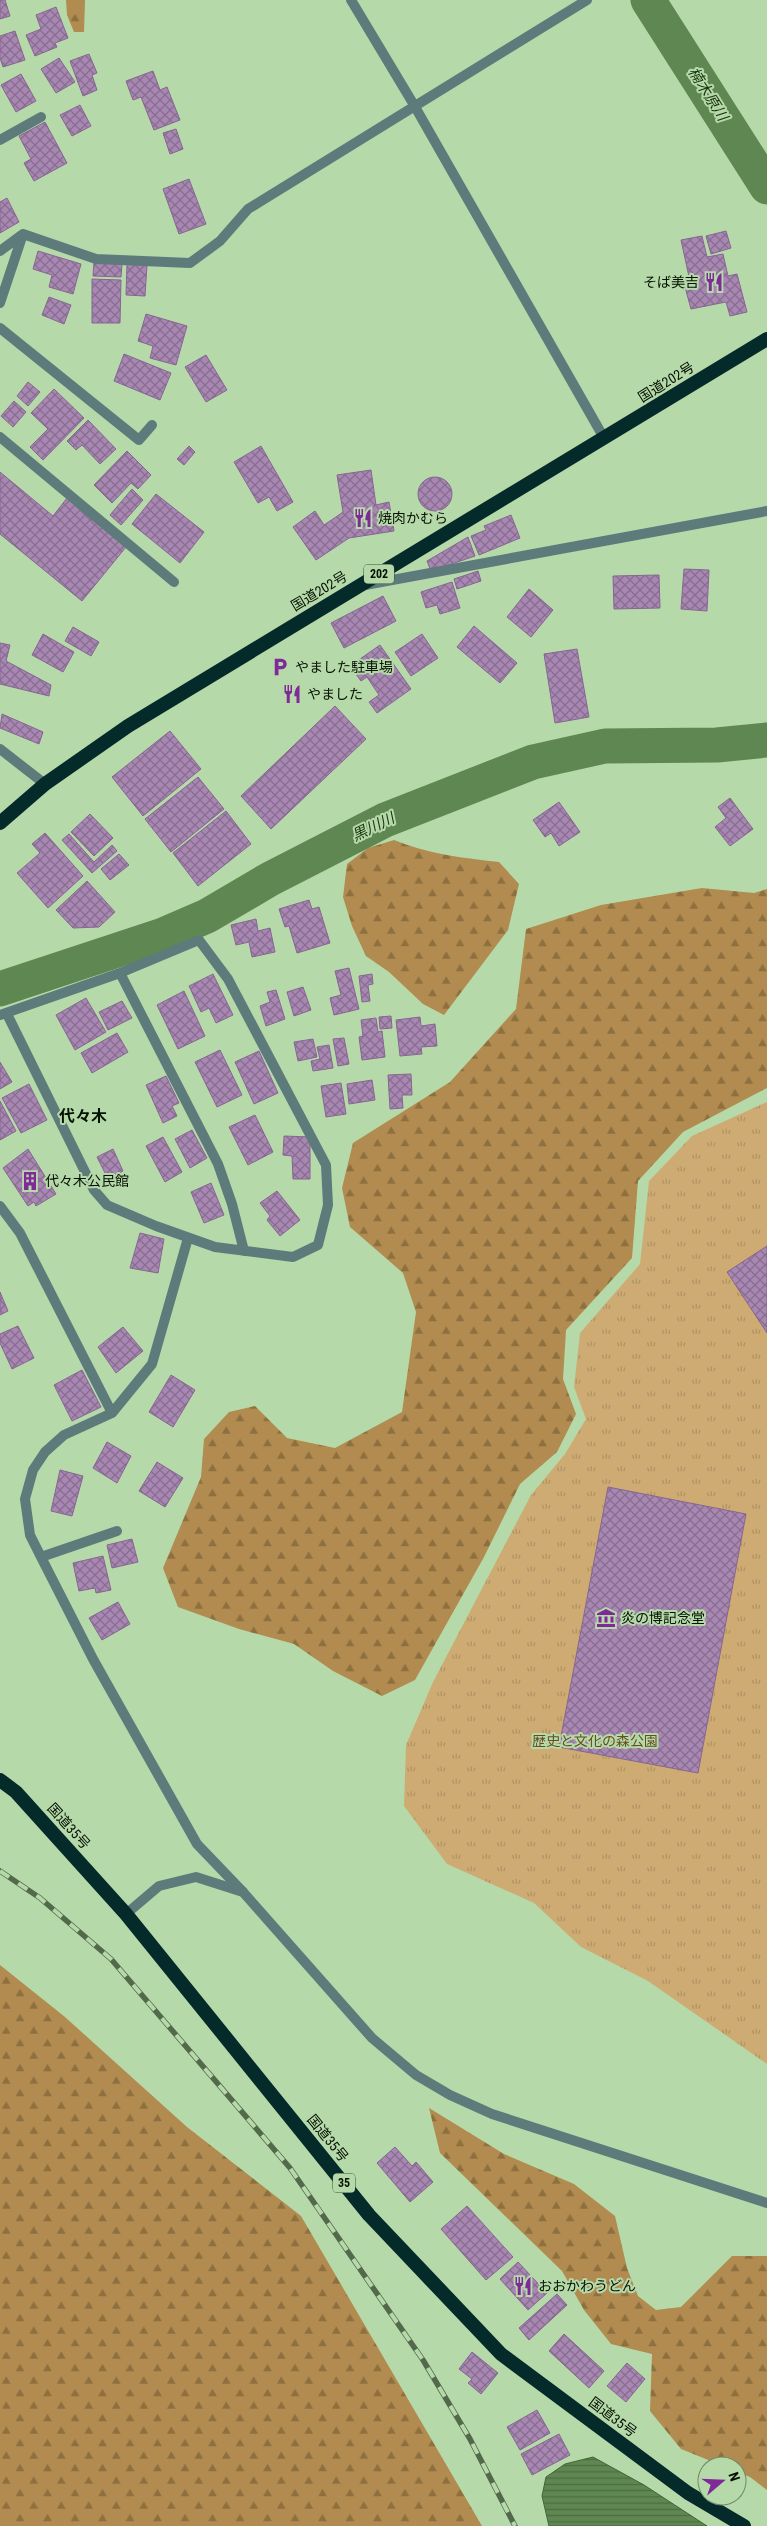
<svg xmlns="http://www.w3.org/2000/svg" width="767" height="2526" font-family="'Roboto Condensed','Noto Sans JP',sans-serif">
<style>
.grass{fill:url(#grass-tufts)}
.forest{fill:url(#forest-firs)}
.water{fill:url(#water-rules);stroke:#446439}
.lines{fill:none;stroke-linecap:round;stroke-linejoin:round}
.river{stroke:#5f8751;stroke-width:35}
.building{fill:url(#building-cross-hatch);stroke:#866690}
.minor{stroke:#5e7b7c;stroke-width:10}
.tertiary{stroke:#5e7b7c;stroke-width:10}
.trunk{stroke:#042a2a;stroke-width:14}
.rail-casing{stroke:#53694c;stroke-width:5.5}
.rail{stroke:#b6d9aa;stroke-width:4;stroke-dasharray:11;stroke-linecap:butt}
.labels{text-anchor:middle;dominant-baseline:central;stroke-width:4;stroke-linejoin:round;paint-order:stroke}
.shield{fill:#b6d9aa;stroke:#3a4d34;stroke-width:1}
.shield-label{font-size:12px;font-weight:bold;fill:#051102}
.poi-label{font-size:14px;fill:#051102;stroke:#b6d9aa;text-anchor:start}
.street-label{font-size:14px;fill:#051102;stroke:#b6d9aa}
.park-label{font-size:14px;fill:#684d1f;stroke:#b6d9aa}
.water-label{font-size:15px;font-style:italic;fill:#19350d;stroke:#b6d9aa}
.quarter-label{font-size:16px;font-weight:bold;fill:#051102;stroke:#b6d9aa}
</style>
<defs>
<pattern id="grass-tufts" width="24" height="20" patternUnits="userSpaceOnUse" patternTransform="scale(1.25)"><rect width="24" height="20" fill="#cfab74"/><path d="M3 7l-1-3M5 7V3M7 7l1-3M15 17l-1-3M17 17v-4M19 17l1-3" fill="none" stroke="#b09263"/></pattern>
<pattern id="forest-firs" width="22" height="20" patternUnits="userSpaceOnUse" patternTransform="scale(1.25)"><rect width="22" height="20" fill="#b18b4f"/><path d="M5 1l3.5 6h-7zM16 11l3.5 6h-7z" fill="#8e703f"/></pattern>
<pattern id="water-rules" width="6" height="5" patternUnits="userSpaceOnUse" patternTransform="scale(1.25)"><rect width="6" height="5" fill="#5f8751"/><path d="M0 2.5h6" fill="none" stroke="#4c6d41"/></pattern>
<pattern id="building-cross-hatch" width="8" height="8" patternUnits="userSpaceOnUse" patternTransform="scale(1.25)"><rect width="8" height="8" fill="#a887b3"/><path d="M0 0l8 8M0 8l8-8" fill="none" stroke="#876d8f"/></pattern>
</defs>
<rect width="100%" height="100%" fill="#b6d9aa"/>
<!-- grass -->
<path class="grass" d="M767,1102V2064L648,1981L581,1947L534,1903L447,1864L404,1806L406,1745L433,1682L531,1495L565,1454L586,1419L574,1387L580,1333L640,1264L649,1181L692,1136Z"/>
<!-- forest -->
<path class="forest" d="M66,0H85L84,32H74L67,15Z
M394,840C428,854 462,858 499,862L519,884L508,930L444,1015L423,1004L389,972L366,956L352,926L343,897L347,864L368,848Z
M702,888L754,893L767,889V1088L683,1132L638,1181L632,1258L566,1330L563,1379L576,1414L557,1452L520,1484L484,1557L415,1680L382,1696L333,1671L294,1644L239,1629L178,1607L163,1568L201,1477L204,1439L229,1412L255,1406L287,1438L335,1448L402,1412L416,1312L403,1273L350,1227L342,1188L353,1143L450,1082L516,1009L526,929L601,905Z
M0,1965L65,2017L187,2127L301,2216L482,2526H0Z
M429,2108L504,2154L574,2184L615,2216L627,2268L638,2296L656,2310L681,2307L732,2256H767V2490L750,2477L737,2472V2466H723L681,2449L650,2411L652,2354L611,2344L584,2310L562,2271L440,2153Z"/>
<!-- water -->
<path class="water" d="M593,2457L644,2485L707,2526H549L542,2496L546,2477L565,2464Z"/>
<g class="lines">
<!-- river -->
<path class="river" d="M648,0L767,187
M0,989L163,935L207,916L270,879L385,820L533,762L605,746L717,745L767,740"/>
</g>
<!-- building -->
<path class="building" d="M0,0H5L10,16L0,19Z
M56,7L68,38L55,43L57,47L35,56L26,35L41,29L36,15Z
M15,31L25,60L3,67L0,58V36Z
M89,54L97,73L92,75L97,90L83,96L70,61Z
M59,58L75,82L56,93L41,69Z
M153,71L160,90L167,87L180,120L154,130L141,97L133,100L126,81Z
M21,74L36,101L16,112L1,85Z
M80,105L91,126L72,136L60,115Z
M45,122L67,163L34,181L24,163L31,159L19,136Z
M176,129L183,149L170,154L163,133Z
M189,179L206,224L179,234L163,189Z
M7,198L19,222L0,233V202Z
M726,231L731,248L711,254L706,236Z
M702,236L707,257L723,254L728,276L737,274L747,312L730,316L726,302L691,309L685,287L691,286L681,240Z
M38,251L81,264L73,294L49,287L52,275L33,269Z
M94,262L122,264L121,277L93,276Z
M127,264L147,265L145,296L126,295Z
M92,279L121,280L120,323H92Z
M49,297L71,305L64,324L42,315Z
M146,314L187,326L176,365L150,358L153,346L138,341Z
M124,354L171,373L160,400L114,381Z
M206,355L227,390L206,402L185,367Z
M28,382L40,392L28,406L17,396Z
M54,389L84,418L43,460L30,447L48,429L31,413Z
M14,401L26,412L13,427L1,416Z
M88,420L116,449L100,464L82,445L76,450L67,441Z
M189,446L195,452L184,465L177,459Z
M261,446L293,502L277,511L269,497L258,503L234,462Z
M127,451L151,475L138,489L131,483L112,503L94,485Z
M371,470L376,505L389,502L394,531L349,538L316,560L293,527L315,511L324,525L333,519L343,512L337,475Z
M0,472L53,516L67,498L126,547L82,601L0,534Z
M418 494a17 17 0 1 1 34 0a17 17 0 1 1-34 0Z
M132,489L143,500L121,525L110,515Z
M156,494L204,532L180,563L132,524Z
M511,515L520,538L479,555L471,536L486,530L484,526Z
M468,537L475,556L431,571L427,561Z
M684,569L709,570L707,611L681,609Z
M478,571L481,581L457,589L454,579Z
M659,575L660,608L614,609L613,576Z
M452,582L460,608L440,614L437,605L426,608L421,592Z
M529,589L553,610L531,637L507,617Z
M383,596L396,621L344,648L331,623Z
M474,626L517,663L500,683L457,647Z
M73,627L99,642L91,656L65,641Z
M43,634L74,652L63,672L32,655Z
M422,634L438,658L411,676L395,652Z
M0,643L10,645L6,661L51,685L49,696L0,684Z
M380,645L411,689L377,713L369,702L379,695L367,677L361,681L350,666Z
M577,649L589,717L555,723L544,654Z
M335,706L366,739L271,829L241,796Z
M2,714L43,732L39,744L0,728Z
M170,731L201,769L143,816L112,777Z
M198,777L224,809L171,852L145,819Z
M730,798L753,829L730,846L715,827L726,818L718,807Z
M559,802L580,832L559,846L551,833L545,837L533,820Z
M226,811L251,844L198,886L173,853Z
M90,814L113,838L94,856L71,832Z
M45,833L83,876L48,908L17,873L40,853L32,844Z
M69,834L94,862L112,845L117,851L92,873L62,840Z
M119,854L129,865L110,880L101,869Z
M87,881L115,912L99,927L73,928L56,910Z
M309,900L312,909L319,907L330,943L297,953L289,926L285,927L279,909Z
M256,919L258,931L270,928L275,952L252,957L249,942L236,945L231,925Z
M349,968L359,1009L334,1015L330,998L341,995L335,971Z
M213,974L233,1015L216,1023L209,1008L201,1012L189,986Z
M372,974L373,984L368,985L370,1001L362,1002L359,976Z
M303,987L311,1010L294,1016L287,992Z
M276,990L285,1019L266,1026L260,1006L270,1002L267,992Z
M184,991L205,1036L178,1049L157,1005Z
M86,998L106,1032L75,1050L56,1015Z
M122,1001L132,1018L108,1030L99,1012Z
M391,1016L392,1028L380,1029L379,1017Z
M420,1017L421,1026L435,1024L437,1046L421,1047L422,1054L400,1056L396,1020Z
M376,1018L378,1032L382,1031L385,1057L362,1060L359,1037L363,1036L361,1020Z
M117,1033L128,1052L92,1073L81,1053Z
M344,1038L349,1064L338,1066L333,1039Z
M313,1039L317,1057L298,1061L294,1042Z
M329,1045L333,1068L313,1071L311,1061L320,1059L317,1047Z
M220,1050L242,1095L217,1107L195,1062Z
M259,1051L278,1093L254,1104L235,1062Z
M0,1062L12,1082L0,1089Z
M411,1074L412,1095H402L403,1108L390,1109L388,1075Z
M166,1076L179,1103L172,1106L177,1116L163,1123L146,1085Z
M372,1080L375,1100L349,1104L347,1084Z
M341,1083L346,1114L326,1117L321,1086Z
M29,1084L47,1120L21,1133L2,1098Z
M0,1101L16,1131L0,1140Z
M255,1115L273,1152L248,1165L229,1127Z
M192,1130L207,1158L190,1168L175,1139Z
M284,1136L310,1137V1179H293L292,1156L283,1155Z
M163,1137L182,1172L165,1182L146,1146Z
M28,1149L56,1194L36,1206L34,1202L28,1206L3,1168Z
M113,1149L123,1171L108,1179L97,1157Z
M211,1183L224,1215L204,1223L191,1192Z
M277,1191L300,1220L280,1236L267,1220L270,1216L260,1203Z
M140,1233L164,1239L158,1273L130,1268Z
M767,1246V1333L727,1272Z
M0,1292L8,1311L0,1315Z
M18,1326L34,1358L12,1369L0,1343V1334Z
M123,1327L143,1351L116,1373L98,1347Z
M82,1370L101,1407L72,1421L54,1385Z
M171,1375L195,1390L173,1427L149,1412Z
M107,1442L131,1456L117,1483L93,1468Z
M157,1462L183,1478L165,1507L139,1491Z
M60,1470L83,1476L72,1516L51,1511Z
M608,1487L746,1514L698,1773L559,1747Z
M132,1539L138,1562L112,1568L107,1545Z
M103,1556L111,1590L96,1593L95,1588L79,1591L73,1563Z
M118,1602L130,1624L102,1640L89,1618Z
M395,2147L412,2166L416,2162L433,2182L410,2202L377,2163Z
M467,2206L513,2257L486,2280L441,2229Z
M518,2262L547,2293L528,2310L500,2279Z
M557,2294L567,2305L529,2340L519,2328Z
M564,2334L604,2371L589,2388L549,2351Z
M472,2352L498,2373L481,2394L468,2383L472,2379L459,2369Z
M627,2363L645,2379L626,2402L607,2386Z
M537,2410L550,2433L520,2450L507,2427Z
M559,2434L570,2455L532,2475L521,2454Z"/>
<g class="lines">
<!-- minor -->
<path class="minor" d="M351,0L414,105L604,438
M0,140L41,117
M23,234L96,259L190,263L220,241L248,209L587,0
M0,251L23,234
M0,303L23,234
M0,328L139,440L152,425
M0,437L174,582
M365,585L767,511
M120,973L218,1164L232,1204L244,1251
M0,1015L120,973L199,940L228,979L326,1165L328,1205L318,1245L293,1257L215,1247L156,1226L107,1205L94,1190L7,1014
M0,1206L20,1233L112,1413
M117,1531L41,1557L93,1659L197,1844L243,1892
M41,1557L30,1535L25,1499L33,1470L45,1452L64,1435L112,1413L152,1364L188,1238"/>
<!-- tertiary -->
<path class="tertiary" d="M0,749L45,784
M126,1914L159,1886L196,1877L243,1892L372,2038L416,2075L450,2095L492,2114L767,2203"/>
<!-- trunk -->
<path class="trunk" d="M0,823L45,784L128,726L767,339
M0,1780L16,1792L126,1914L369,2215L501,2354L688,2493L744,2526"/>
<!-- rail casing -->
<g class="rail-casing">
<path id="rail" d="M0,1871L40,1898L111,1959L290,2168L423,2360L470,2439L515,2526"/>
</g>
<!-- rail -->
<use href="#rail" class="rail"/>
</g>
<!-- icons -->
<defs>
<g id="restaurant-bare" transform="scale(1.5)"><path d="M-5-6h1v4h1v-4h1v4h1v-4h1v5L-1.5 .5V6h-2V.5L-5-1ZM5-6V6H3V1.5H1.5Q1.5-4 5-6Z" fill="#802a99" stroke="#b6d9aa" stroke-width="2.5" paint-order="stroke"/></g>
<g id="parking-bare" transform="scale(1.5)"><path d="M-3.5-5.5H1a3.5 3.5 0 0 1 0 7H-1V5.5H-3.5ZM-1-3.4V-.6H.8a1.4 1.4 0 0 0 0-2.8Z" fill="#802a99" stroke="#b6d9aa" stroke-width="2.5" paint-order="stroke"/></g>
<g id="building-bare" transform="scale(1.5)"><path d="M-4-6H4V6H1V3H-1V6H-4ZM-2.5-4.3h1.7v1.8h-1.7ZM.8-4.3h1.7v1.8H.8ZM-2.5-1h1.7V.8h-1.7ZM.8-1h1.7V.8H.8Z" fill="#802a99" stroke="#b6d9aa" stroke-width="2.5" paint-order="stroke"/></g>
<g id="museum-bare" transform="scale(1.5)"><path d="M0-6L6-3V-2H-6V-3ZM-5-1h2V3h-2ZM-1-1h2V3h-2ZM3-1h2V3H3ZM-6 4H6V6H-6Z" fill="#802a99" stroke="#b6d9aa" stroke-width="2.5" paint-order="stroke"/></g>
</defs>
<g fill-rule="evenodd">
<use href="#restaurant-bare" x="714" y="282"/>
<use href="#restaurant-bare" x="363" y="518"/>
<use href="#parking-bare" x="280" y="667"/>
<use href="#restaurant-bare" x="292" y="694"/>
<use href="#building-bare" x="30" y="1181"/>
<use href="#museum-bare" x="606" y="1618"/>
<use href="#restaurant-bare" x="523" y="2286"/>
</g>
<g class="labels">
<!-- shield labels -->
<g class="shield">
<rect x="364" y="564.5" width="30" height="19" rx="4"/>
<rect x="333" y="2173.5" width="22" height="19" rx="4"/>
</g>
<g class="shield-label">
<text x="379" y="574">202</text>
<text x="344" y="2183">35</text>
</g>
<!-- poi labels -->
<g class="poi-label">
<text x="699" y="282" text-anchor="end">そば美吉</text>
<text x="378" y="518">焼肉かむら</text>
<text x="295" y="667">やました駐車場</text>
<text x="307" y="694">やました</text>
<text x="45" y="1181">代々木公民館</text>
<text x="621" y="1618">炎の博記念堂</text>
<text x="538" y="2286">おおかわうどん</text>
</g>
<!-- street labels -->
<g class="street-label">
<text transform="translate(666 382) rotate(-32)">国道202号</text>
<text transform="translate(319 591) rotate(-31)">国道202号</text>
<text transform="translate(69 1826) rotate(48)">国道35号</text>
<text transform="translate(328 2138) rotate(51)">国道35号</text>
<text transform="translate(613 2417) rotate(37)">国道35号</text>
</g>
<!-- park labels -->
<g class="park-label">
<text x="595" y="1741">歴史と文化の森公園</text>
</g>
<!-- water labels -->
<g class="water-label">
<text transform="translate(708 94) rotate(58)">楠木原川</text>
<text transform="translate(373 827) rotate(-26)">黒川川</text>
</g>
<!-- quarter labels -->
<g class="quarter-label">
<text x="83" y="1116">代々木</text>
</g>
</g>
<!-- north arrow -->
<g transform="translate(722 2481) rotate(71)"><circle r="24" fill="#b6d9aa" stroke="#6f8967"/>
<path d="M0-4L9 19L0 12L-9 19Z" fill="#802a99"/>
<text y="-8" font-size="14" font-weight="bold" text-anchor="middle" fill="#051102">N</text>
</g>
</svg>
